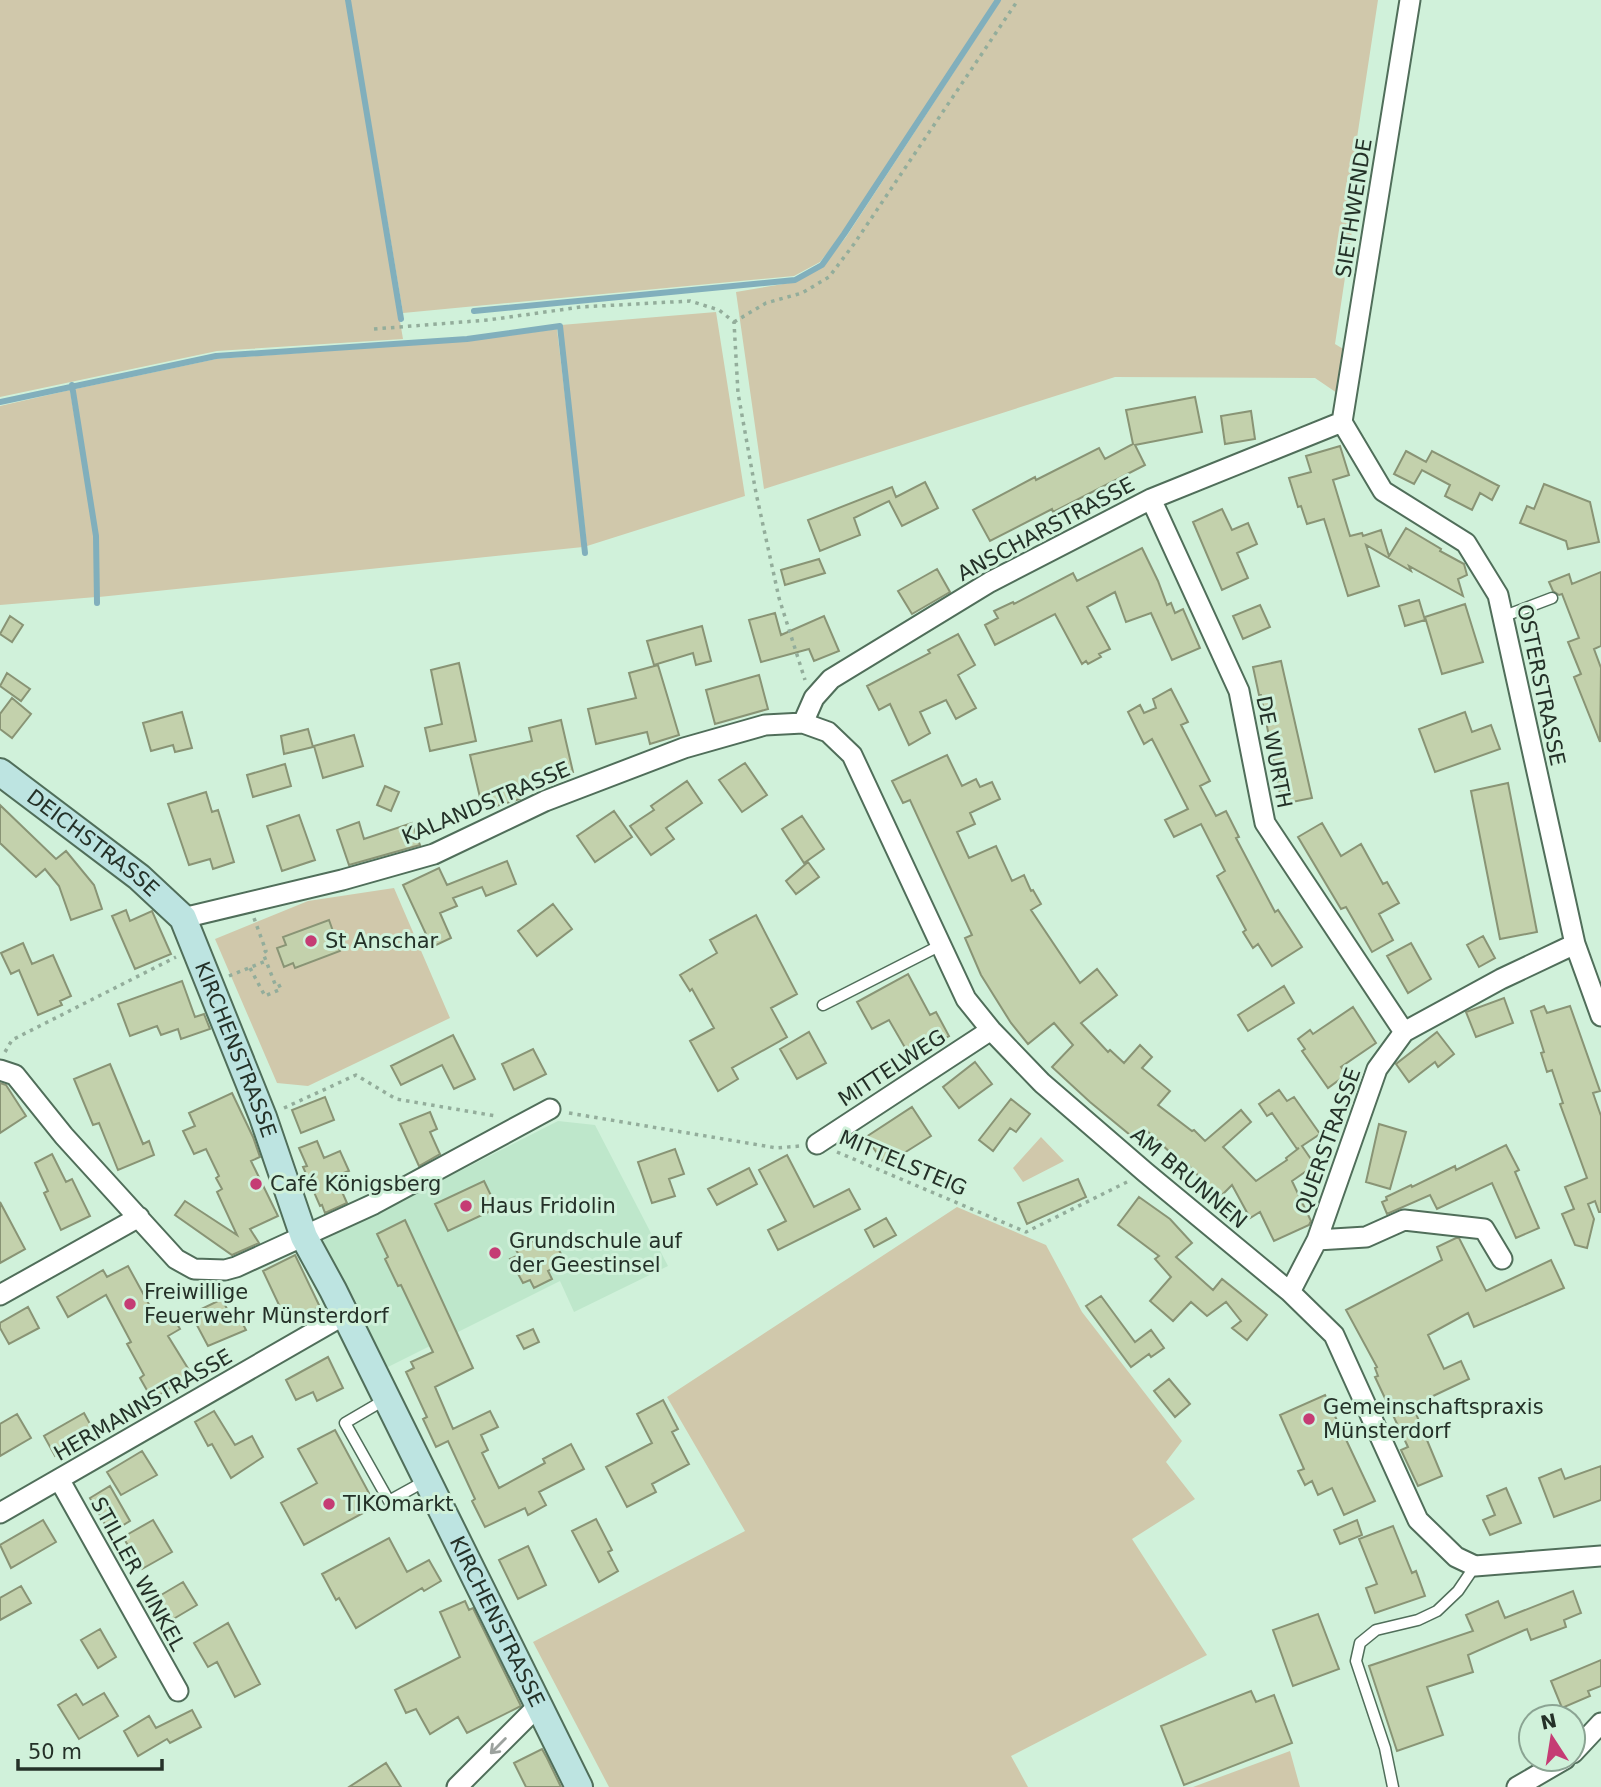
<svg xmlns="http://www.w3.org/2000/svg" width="1601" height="1787" font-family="'DejaVu Sans',sans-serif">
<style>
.built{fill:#bee7cb}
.green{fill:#d0c8ab}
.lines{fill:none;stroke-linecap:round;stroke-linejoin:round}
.stream{stroke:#81afbc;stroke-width:6}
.building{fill:#c3d1ac;stroke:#899475;stroke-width:2}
.lane-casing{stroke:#506e5a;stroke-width:13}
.street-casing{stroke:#506e5a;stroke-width:23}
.secondary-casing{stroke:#506e5a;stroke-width:30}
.path{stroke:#93ad9b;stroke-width:3.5;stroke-dasharray:3.5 5;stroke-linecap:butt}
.lane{stroke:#fff;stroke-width:10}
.street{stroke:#fff;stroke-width:19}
.secondary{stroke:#bde4e1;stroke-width:26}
.oneway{stroke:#9ca29e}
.poi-dot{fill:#c53c74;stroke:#d0f1da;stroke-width:2.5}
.labels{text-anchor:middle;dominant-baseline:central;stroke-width:6;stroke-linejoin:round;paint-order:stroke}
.street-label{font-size:21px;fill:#243128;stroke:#d0f1da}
.poi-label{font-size:21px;fill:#243128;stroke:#d0f1da;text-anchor:start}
</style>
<rect width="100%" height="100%" fill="#d0f1da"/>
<!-- built -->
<path class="built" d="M558,1121L595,1125L668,1266L574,1312L560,1281L388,1367L369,1334L360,1309L322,1241Z"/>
<!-- green -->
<path class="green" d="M0,0H346L403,339L217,351L0,397Z
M350,0H996L843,233L820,262L794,276L403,313Z
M1001,0H1378L1348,197L1355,211L1335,344L1345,350L1337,393L1315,378L1115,377L764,489L736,292L795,282L823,266L846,237Z
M716,312L745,496L587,546L561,325Z
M557,329L583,547L99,597L98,536L75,389L216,359L466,341Z
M70,390L94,536L96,597L0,605V406Z
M394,888L450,1018L308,1086L277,1083L215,939L308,901Z
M1041,1137L1064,1161L1023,1182L1013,1168Z
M957,1207L1046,1245L1082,1312L1182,1441L1166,1462L1195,1499L1132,1539L1207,1655L1011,1756L1028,1787H609L533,1642L745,1531L667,1397Z
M1290,1751L1300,1787H1193Z"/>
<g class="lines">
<!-- stream -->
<path class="stream" d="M348,0L401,319
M474,311L795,280L822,265L844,234L998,0
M72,385L96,536L97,603
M0,402L216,356L467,339L560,326L585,553"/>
</g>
<!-- building -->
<path class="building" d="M1195,397L1202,432L1135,445L1145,465L1053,512L1052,509L990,541L973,510L1035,477L1036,480L1099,448L1105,459L1133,444L1126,410Z
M1251,411L1255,439L1225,444L1221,416Z
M1340,446L1349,475L1333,480L1350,536L1362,533L1363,536L1381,530L1389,556L1406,528L1441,549L1440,551L1464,564L1467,575L1458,579L1463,596L1409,566L1411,571L1366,545L1379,586L1348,596L1324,519L1307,524L1301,506L1298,507L1289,478L1311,472L1306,456Z
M1406,451L1426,462L1432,451L1499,486L1492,500L1480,493L1472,510L1445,496L1450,485L1422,470L1414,484L1394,474Z
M925,482L938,508L902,526L889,501L854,518L860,535L820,551L808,520L892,487L896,497Z
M1544,484L1590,502L1599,542L1568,549L1566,541L1520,523L1527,506L1534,509Z
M1222,509L1232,530L1248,523L1257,544L1237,553L1248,578L1222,590L1193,522Z
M1142,548L1158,581L1167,605L1171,603L1175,613L1183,609L1200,648L1172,660L1151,613L1126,622L1115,592L1087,607L1110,649L1099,654L1101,657L1088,664L1086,661L1082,664L1055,614L995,645L985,625L998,618L994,611L1013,602L1014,604L1073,573L1077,581Z
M819,559L825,573L785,585L781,570Z
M937,569L950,592L912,614L898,591Z
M1601,572V646L1594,649L1601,668L1600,742L1574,677L1581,674L1568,642L1579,638L1562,594L1559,595L1553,591L1549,582L1569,574L1572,584Z
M1419,600L1425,620L1405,626L1399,606Z
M1465,604L1483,662L1442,674L1425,617Z
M1260,605L1270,627L1243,639L1233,616Z
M775,613L781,635L824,616L839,651L814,661L809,649L761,662L749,620Z
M10,616L23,625L12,642L0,634Z
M702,626L711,661L696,665L693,653L654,665L647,641Z
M958,634L975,665L958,675L976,708L956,719L946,700L920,712L930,733L909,745L890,704L879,710L867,686L930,653L928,650Z
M1281,661L1312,798L1282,804L1261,695H1259L1253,667Z
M459,663L476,741L430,751L425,728L442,724L431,670Z
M658,665L679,735L650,744L647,732L596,744L588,709L636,698L629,673Z
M7,673L30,689L21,701L0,686Z
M759,675L768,709L715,724L706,690Z
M1171,689L1188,722L1181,725L1210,781L1200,786L1216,816L1226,811L1239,837L1236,838L1275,912L1278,910L1302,947L1272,966L1258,944L1253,948L1243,932L1246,930L1217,876L1225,871L1201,824L1174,837L1165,820L1188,809L1152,739L1144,744L1128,712L1140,705L1144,713L1156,708L1153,699Z
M12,698L31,714L12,738L0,729V714Z
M182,712L192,748L175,752L173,745L151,751L143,723Z
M1465,712L1472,732L1491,725L1500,749L1435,772L1419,729Z
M561,720L573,772L517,785L520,799L483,810L470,755L532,741L529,728Z
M308,729L313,747L284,754L281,736Z
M354,735L363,766L323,778L314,746Z
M947,755L962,786L976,779L980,787L992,782L1000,799L970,813L975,824L957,832L969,858L996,846L1012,881L1024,875L1031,891L1033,890L1041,904L1031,910L1080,983L1097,969L1117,995L1081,1023L1108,1052L1110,1050L1124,1063L1140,1045L1152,1057L1142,1068L1170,1091L1158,1105L1192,1131L1194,1130L1205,1141L1241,1110L1251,1122L1223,1147L1256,1181L1287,1160L1286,1158L1299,1148L1297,1149L1272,1113L1267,1116L1259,1104L1279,1090L1287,1101L1294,1097L1320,1134L1302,1146L1315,1165L1292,1181L1311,1221L1309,1225L1274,1241L1260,1212L1250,1218L1232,1185L1219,1198L1190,1167L1188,1169L1144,1128L1135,1139L1090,1102L1052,1067L1073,1045L1054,1023L1028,1044L1011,1023L981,975L965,938L972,935L910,800L903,803L892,781Z
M745,763L767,795L742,812L719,780Z
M285,764L291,786L253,797L247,775Z
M687,781L702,803L666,828L674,839L651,855L630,826L654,810L651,806Z
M1508,783L1537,932L1500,939L1471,791Z
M385,786L399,792L391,811L377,805Z
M206,792L212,812L218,810L234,862L213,869L210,859L189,865L168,804Z
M0,805L56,859L66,851L94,885L102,909L71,920L59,886L45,869L36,877L0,843Z
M614,811L632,837L595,862L577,836Z
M299,815L315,860L282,871L267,826Z
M802,816L824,849L804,863L782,829Z
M359,822L364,839L412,823L420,845L349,865L337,830Z
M1322,823L1341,856L1361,844L1383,884L1387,882L1399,903L1379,914L1393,940L1372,952L1346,907L1341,909L1298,837Z
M507,861L516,884L486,896L482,887L453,898L457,906L440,913L451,938L432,947L403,885L439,868L447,885Z
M808,862L819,877L796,894L786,881Z
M553,904L572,929L537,956L518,931Z
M126,910L130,921L152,911L171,954L135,969L112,916Z
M756,915L797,994L771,1008L787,1037L732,1068L738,1079L718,1091L690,1041L714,1028L692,989L690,991L680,975L717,953L710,940Z
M329,920L340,951L295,968L293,963L284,967L277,948L286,945L283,937Z
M1483,936L1495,958L1479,967L1467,945Z
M23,943L32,964L53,955L71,996L60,1001L62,1005L38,1015L19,970L11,974L1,953Z
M1411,943L1431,979L1408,993L1387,956Z
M908,974L930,1015L936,1012L949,1036L911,1058L889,1020L872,1029L857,1002Z
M182,981L195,1017L204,1014L210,1029L181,1039L178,1029L161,1035L157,1026L130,1036L118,1004Z
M1284,986L1294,1003L1248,1031L1238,1015Z
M1504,998L1513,1023L1476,1037L1466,1012Z
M1544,1006L1547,1013L1570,1006L1600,1091L1593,1093L1601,1116V1212H1599L1595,1201L1588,1204L1594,1219L1587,1248L1575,1245L1562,1214L1574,1209L1565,1187L1587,1178L1560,1104L1563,1103L1552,1070L1547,1072L1541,1053L1544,1052L1531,1011Z
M1353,1007L1376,1043L1341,1067L1347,1074L1328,1088L1302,1051L1305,1049L1298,1039L1310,1030L1313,1034Z
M809,1032L826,1063L797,1079L780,1049Z
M1437,1032L1454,1054L1438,1067L1435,1062L1409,1082L1396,1064Z
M453,1035L475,1079L454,1089L442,1065L401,1085L391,1066Z
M533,1049L546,1074L514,1090L502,1064Z
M975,1062L992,1084L959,1108L943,1087Z
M110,1064L143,1144L149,1141L154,1155L118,1170L99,1123L93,1125L74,1079Z
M0,1083L6,1085L26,1116L0,1133Z
M232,1093L253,1137L260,1157L251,1161L278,1216L250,1229L259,1243L232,1255L175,1215L185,1201L237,1235L217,1192L222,1189L216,1178L219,1176L206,1149L194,1154L183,1131L195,1126L189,1113Z
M325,1097L334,1120L301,1133L292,1110Z
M1011,1099L1030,1114L1016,1132L1010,1128L993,1151L979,1140Z
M912,1107L931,1136L885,1165L866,1137Z
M430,1112L437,1129L430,1132L440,1154L419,1166L400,1124Z
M1379,1124L1406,1132L1390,1189L1366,1182Z
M317,1141L324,1158L340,1151L349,1171L335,1176L347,1203L325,1213L322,1205L320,1206L303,1167L307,1166L299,1148Z
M1506,1145L1519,1170L1515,1172L1539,1228L1516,1238L1492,1183L1437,1209L1430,1195L1387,1214L1382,1202L1387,1200L1386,1197L1411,1185L1412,1187L1455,1166L1456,1170Z
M675,1149L684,1174L669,1179L675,1196L652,1203L638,1162Z
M52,1154L66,1182L72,1179L90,1216L61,1230L44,1193L48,1191L35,1163Z
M787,1155L814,1207L849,1189L860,1209L778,1250L768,1230L786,1221L759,1170Z
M749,1168L757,1184L717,1205L708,1189Z
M1078,1179L1086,1197L1027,1224L1018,1203Z
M484,1181L497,1208L448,1231L435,1204Z
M1139,1197L1170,1219L1192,1243L1176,1257L1213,1290L1222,1279L1267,1315L1247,1340L1232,1328L1241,1321L1226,1302L1207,1316L1191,1302L1173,1321L1150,1301L1171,1277L1155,1259L1159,1256L1118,1225Z
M0,1202L25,1249L0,1263Z
M886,1218L896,1235L874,1247L865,1230Z
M405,1220L473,1368L435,1387L453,1429L490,1411L498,1427L481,1435L488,1450L482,1453L499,1488L545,1463L543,1459L571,1444L584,1469L539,1492L546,1505L528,1515L525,1508L485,1527L472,1501L475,1499L448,1441L436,1447L423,1419L427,1417L406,1372L414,1368L411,1362L433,1352L401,1285L398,1286L385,1259L388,1257L377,1234Z
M553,1238L565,1262L548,1271L552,1279L534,1288L530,1280L523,1283L510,1259L519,1255L516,1250L535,1240L538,1245Z
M1456,1238H1459L1486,1291L1551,1260L1564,1288L1474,1327L1468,1313L1428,1335L1444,1369L1461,1361L1469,1379L1431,1397L1433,1400L1414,1409L1442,1476L1418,1486L1401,1450L1408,1447L1375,1377L1378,1376L1375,1368L1377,1367L1346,1310L1442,1260L1437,1247Z
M295,1255L320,1307L287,1322L263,1271Z
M128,1266L157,1319L170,1312L180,1329L168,1336L192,1375L152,1399L140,1378L144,1375L127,1344L131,1342L106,1295L68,1317L57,1297L103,1270L107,1277Z
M1101,1296L1135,1342L1151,1330L1164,1348L1151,1357L1149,1354L1131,1367L1086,1306Z
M222,1299L229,1313L235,1309L246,1330L208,1346L191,1314Z
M28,1307L39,1328L9,1344L0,1328V1323Z
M533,1329L539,1342L524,1349L517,1336Z
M328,1357L343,1388L317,1401L313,1392L296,1400L286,1380Z
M1169,1379L1190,1404L1175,1417L1154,1391Z
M1325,1395L1375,1501L1344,1515L1332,1488L1318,1495L1312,1481L1305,1485L1298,1471L1304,1469L1280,1415Z
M663,1400L678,1429L672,1432L689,1464L652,1484L656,1492L627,1507L606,1467L652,1443L637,1414Z
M214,1411L235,1445L252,1436L263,1457L231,1478L212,1444L208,1446L195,1422Z
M84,1413L95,1433L55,1456L44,1436Z
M17,1414L31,1438L0,1456V1424Z
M335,1430L376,1506L304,1545L281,1503L317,1483L298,1449Z
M142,1451L157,1475L121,1495L107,1472Z
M1601,1466V1500L1554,1517L1539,1478L1561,1469L1565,1479Z
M110,1486L130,1521L110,1533L90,1498Z
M1506,1488L1521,1523L1490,1535L1483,1520L1495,1515L1487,1496Z
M596,1519L612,1550L608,1552L618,1571L599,1582L572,1531Z
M43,1520L56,1542L11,1568L0,1545Z
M153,1520L172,1552L142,1569L123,1537Z
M1357,1520L1362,1535L1340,1544L1334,1530Z
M1393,1526L1412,1573L1416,1571L1425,1596L1375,1613L1366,1588L1377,1584L1359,1539Z
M389,1538L407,1572L429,1560L441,1581L424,1591L422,1588L356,1628L339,1598L336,1600L322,1574Z
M528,1546L546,1585L518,1599L499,1560Z
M183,1582L197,1605L170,1621L156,1598Z
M21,1586L31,1603L0,1620V1598Z
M1573,1591L1581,1613L1564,1620L1566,1627L1531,1640L1527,1629L1468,1655L1473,1672L1427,1687L1443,1735L1397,1751L1369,1666L1473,1631L1466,1615L1498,1601L1505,1618Z
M465,1601L469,1610L473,1608L521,1706L467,1733L458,1717L430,1734L416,1709L406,1713L395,1690L460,1657L440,1612Z
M1318,1614L1339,1669L1293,1686L1273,1630Z
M228,1623L260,1684L235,1697L217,1662L208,1667L194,1643Z
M100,1629L116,1657L98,1668L81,1640Z
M1601,1660V1686L1588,1691L1590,1696L1562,1708L1551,1681Z
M1251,1691L1256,1702L1274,1695L1292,1743L1184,1785L1161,1726Z
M104,1693L118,1716L79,1739L58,1705L76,1694L83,1705Z
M192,1710L201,1727L170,1743L167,1739L138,1756L124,1731L149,1716L156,1728Z
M542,1749L547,1758L561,1787H526L514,1763Z
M386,1763L401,1787H349Z"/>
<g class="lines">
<!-- lane casing -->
<g class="lane-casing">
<path id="lane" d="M1502,617L1552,598
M823,1005L941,945
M386,1399L345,1423L389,1501L427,1480
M1393,1787L1385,1748L1356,1661L1360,1643L1376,1630L1418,1620L1437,1611L1458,1591L1475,1566"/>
</g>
<!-- street casing -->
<g class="street-casing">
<path id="street" d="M1342,422L1383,491L1466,543L1498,595L1575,944L1601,1016
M1342,422L1410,0
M1151,499L1239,691L1265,823L1404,1032
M803,723L814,698L831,679L990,582L1151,499L1342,422
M183,918L342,880L434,854L545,801L684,748L765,725L803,723L828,732L852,755L966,999L991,1030L1042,1083L1145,1172L1290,1292L1334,1335L1418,1520L1456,1557L1475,1566L1601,1556
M0,1070L15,1075L64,1136L176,1259L194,1269L225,1270L236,1267L374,1204L550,1109
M817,1144L991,1030
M1317,1240L1366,1237L1404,1220L1484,1229L1502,1259
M1290,1292L1317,1240L1377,1069L1404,1032L1501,979L1575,944
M0,1295L139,1217
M59,1479L178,1691
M0,1513L344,1315
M1573,1753L1601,1723
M457,1787L539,1705
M1517,1787L1565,1759"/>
</g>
<!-- secondary casing -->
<g class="secondary-casing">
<g id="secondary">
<path id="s1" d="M0,772L139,877L183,918L263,1117L304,1237L333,1290L579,1787"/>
</g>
</g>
<!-- path -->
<path class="path" d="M734,322L766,303L802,293L829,277L854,244L1018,0
M374,329L488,320L581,307L690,301L719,310L734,322L738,393L756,493L779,598L805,680
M250,968L265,996L281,989L278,983L275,984L263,953L266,951L254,918
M229,976L266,961
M5,1052L12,1040L176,957
M284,1108L356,1075L396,1099L496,1116
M569,1113L777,1148L800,1146
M837,1152L1026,1232L1127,1182"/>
<!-- lane -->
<use href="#lane" class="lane"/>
<!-- street -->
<use href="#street" class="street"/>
<!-- secondary -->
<use href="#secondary" class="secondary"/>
</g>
<!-- one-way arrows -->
<defs><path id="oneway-shaft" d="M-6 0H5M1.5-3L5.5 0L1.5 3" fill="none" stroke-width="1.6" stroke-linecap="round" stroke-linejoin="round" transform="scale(1.75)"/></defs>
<use class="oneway" href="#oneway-shaft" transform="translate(498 1746) rotate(135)"/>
<!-- markers -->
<g class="poi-dot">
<circle cx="311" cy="941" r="7"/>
<circle cx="256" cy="1184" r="7"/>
<circle cx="466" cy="1206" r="7"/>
<circle cx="495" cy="1253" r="7"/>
<circle cx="130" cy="1304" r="7"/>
<circle cx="1309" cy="1419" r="7"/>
<circle cx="329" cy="1504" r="7"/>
</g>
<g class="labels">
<!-- street labels -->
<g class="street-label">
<text transform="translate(1354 208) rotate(-81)">SIETHWENDE</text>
<text transform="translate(1046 529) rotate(-28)">ANSCHARSTRASSE</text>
<text transform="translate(1541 685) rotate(78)">OSTERSTRASSE</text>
<text transform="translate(1274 752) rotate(79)">DE WURTH</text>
<text transform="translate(486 803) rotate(-23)">KALANDSTRASSE</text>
<text stroke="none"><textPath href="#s1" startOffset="117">DEICHSTRASSE</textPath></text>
<text stroke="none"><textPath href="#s1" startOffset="376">KIRCHENSTRASSE</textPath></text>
<text transform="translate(892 1068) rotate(-33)">MITTELWEG</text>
<text transform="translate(1328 1141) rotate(-70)">QUERSTRASSE</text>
<text transform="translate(903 1163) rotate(23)">MITTELSTEIG</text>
<text transform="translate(1189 1178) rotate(40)">AM BRUNNEN</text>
<text transform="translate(143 1405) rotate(-30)">HERMANNSTRASSE</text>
<text transform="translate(138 1574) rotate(61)">STILLER WINKEL</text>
<text stroke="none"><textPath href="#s1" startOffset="1006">KIRCHENSTRASSE</textPath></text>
</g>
<!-- poi labels -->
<g class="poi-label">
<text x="325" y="941">St Anschar</text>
<text x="270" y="1184">Café Königsberg</text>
<text x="480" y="1206">Haus Fridolin</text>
<text x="509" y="1241">Grundschule auf<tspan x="509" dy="24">der Geestinsel</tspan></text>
<text x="144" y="1292">Freiwillige<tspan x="144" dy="24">Feuerwehr Münsterdorf</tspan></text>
<text x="1323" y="1407">Gemeinschaftspraxis<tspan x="1323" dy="24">Münsterdorf</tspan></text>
<text x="343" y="1504">TIKOmarkt</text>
</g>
</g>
<!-- north arrow -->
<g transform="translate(1552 1738) rotate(348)"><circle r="33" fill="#d0f1da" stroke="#8ba493" stroke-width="2"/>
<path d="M0-5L12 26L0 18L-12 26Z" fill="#c53c74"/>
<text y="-10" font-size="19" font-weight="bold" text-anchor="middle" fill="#243128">N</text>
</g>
<!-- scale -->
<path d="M18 1759v10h144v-10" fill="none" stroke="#243128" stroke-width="3.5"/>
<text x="28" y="1759" font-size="21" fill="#243128" stroke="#d0f1da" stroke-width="5" paint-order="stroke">50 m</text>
</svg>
